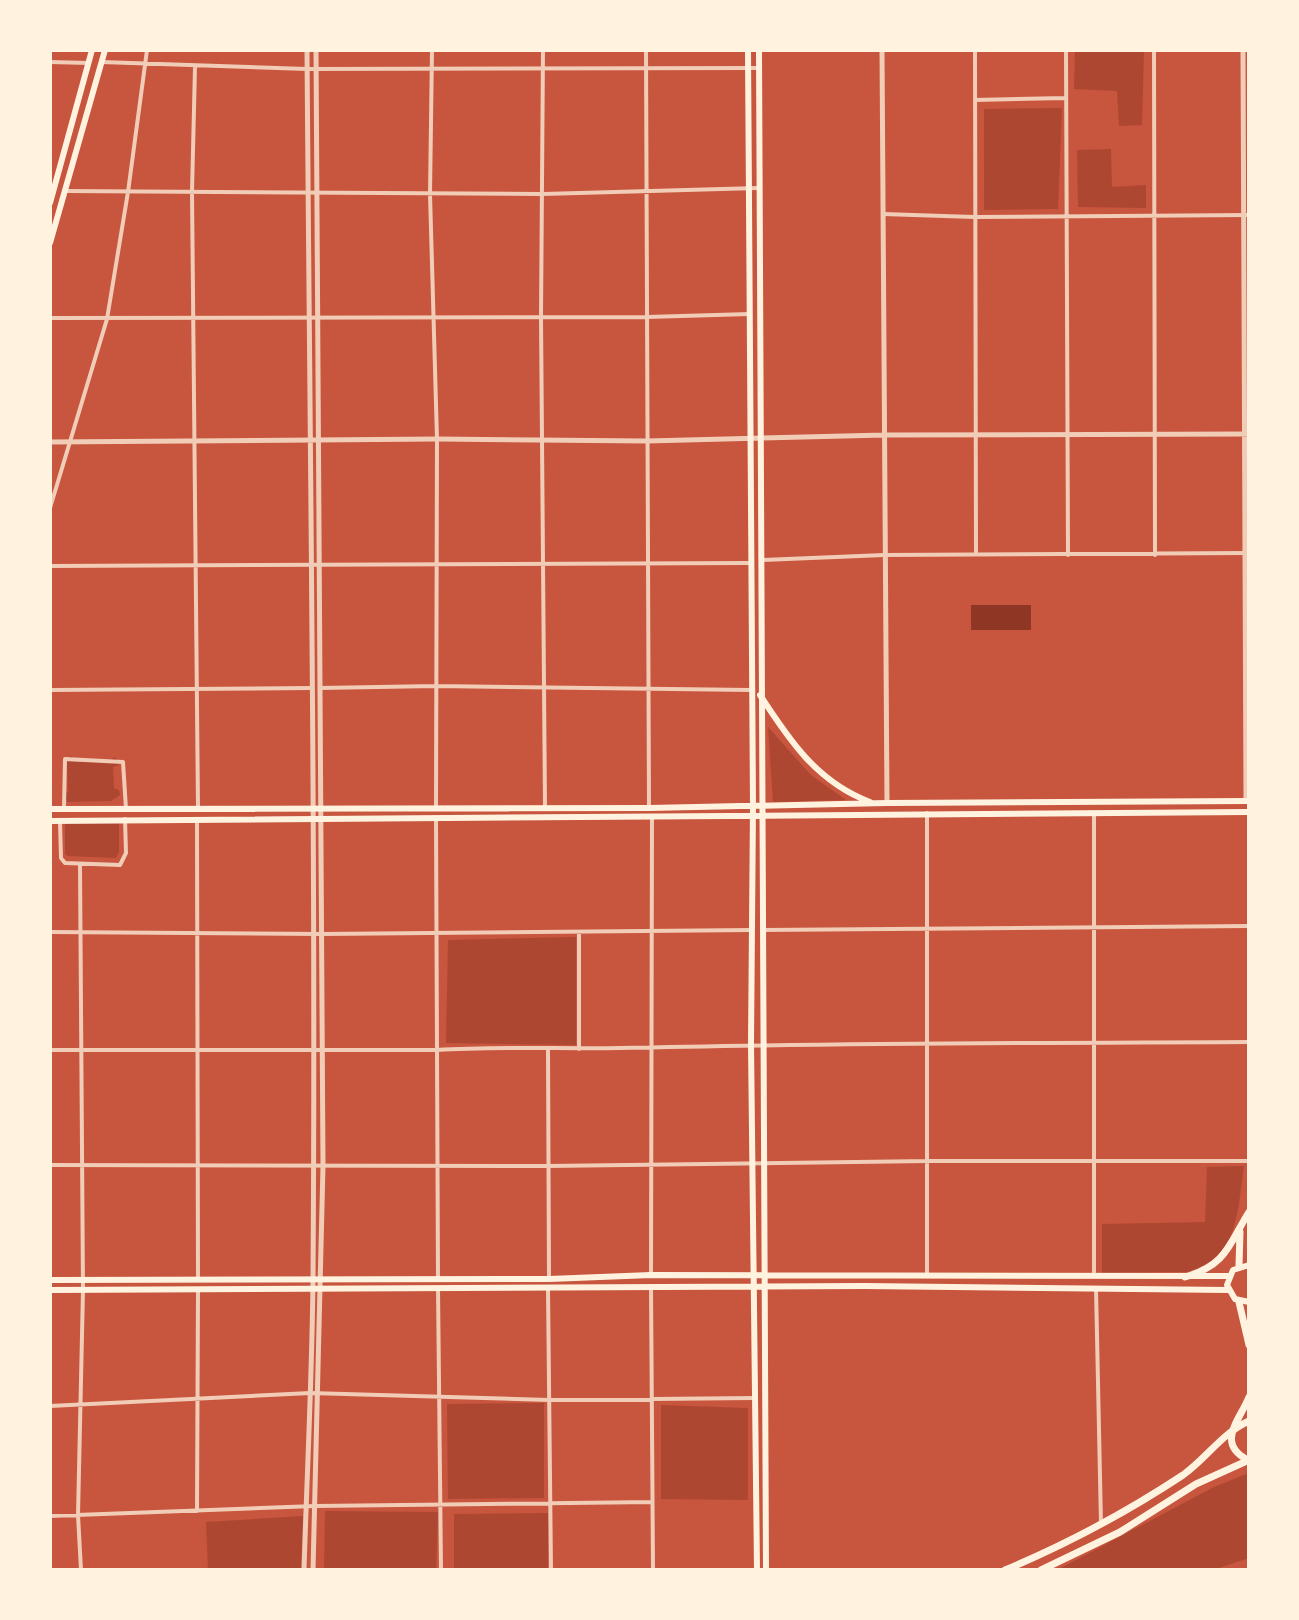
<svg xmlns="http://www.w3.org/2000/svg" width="1299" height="1620" font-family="'IBM Plex Serif',serif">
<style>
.green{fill:#ae4732}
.water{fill:#8f3625}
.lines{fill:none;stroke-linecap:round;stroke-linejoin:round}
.minor{stroke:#f1ccb7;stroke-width:4}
.tertiary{stroke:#f1ccb7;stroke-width:5}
.secondary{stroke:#fff3e0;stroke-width:6}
.primary{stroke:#fff3e0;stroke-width:7}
</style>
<rect width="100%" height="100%" fill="#c8553d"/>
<!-- green -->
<path class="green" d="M1075,50H1144L1142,125L1119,126L1117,91L1074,89Z
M1062,108L1058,209L984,210V109Z
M1111,149L1112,187L1146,185V208L1078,207L1077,150Z
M768,727L811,775L846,800L773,802Z
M71,756L75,762L109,761L115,757L119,765L113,767L114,788L119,790L120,795L111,801L67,802L64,794L68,792L67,765L65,762Z
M70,821L119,823V852L116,858L68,856L65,854V825Z
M576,937V1045L446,1043L448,940Z
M1244,1166C1237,1211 1240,1258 1187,1272L1102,1273V1224L1205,1222L1207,1167Z
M544,1403V1498L448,1499L447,1404Z
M661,1405L748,1408V1500L661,1499Z
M1249,1473V1558L1213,1570H1057L1214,1487Z
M325,1511L438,1512L436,1570H324Z
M548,1513V1570H454V1514Z
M303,1516L301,1570H208L206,1522Z"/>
<!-- water -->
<path class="water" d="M971,605H1031V630H971Z"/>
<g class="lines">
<!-- minor -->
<path class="minor" d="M432,50L430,194L437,439L436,809
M543,50L541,317L545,807
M646,50L649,808
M975,50L976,554
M1066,50L1068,555
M1154,50L1155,555
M50,62L89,63
M101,62L307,69L758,68
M195,67L192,192L198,808
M975,100L1065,98
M65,191L543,194L758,188
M883,214L974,217L1249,215
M50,318L647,317L750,314
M50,508L107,319L128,192L147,50
M763,560L884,555L1249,553
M50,566L749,563
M320,688L435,686L751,690
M50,690L312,688
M64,809L65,759L123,762L126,809
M1094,814V1276
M436,819L438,1280
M197,820L198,1280
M60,822L61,858L65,863L120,865L126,853L125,819
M80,865L83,1290L78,1515L81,1570
M762,930L1249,926
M50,932L322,934L752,930
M579,932V1049
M548,1049L549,1279
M50,1050H437C497,1046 558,1049 619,1048C829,1043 1039,1043 1249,1042
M50,1165L548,1166L929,1161H1249
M651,1275L652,818
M927,1275V813
M651,1286L653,1570
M438,1288L441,1570
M1096,1288L1101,1524
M548,1289L551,1570
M50,1406L310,1393L549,1400L755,1398
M197,1511L198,1290
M50,1516L315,1506L652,1502"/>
<!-- tertiary -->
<path class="tertiary" d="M882,50L887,803
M1243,50L1246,801
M50,442L437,439L647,441L885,435L1249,434
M304,1570C307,1473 312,1377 313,1280C316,870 310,460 307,50
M313,1570L323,1166L316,50"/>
<!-- secondary -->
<path class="secondary" d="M748,50L753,807L751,1044L757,1570
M759,50L766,1570
M50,203L92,50
M50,243L105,50
M760,695C789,740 817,782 870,802
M50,809L649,808L887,803L1249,801
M50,821L1249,812
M1249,1265L1233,1270L1227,1285L1235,1299L1249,1302
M50,1280L549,1279L651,1275L1229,1276
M50,1290L864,1286L1228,1290"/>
<!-- primary -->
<path class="primary" d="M1239,1266L1240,1232
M1185,1277C1227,1265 1229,1244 1249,1212
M1239,1302L1249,1345
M1248,1460C1215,1443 1240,1420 1249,1397
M1005,1570C1067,1544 1127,1512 1183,1475C1207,1458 1222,1433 1249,1421
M1041,1570L1120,1532L1196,1484L1249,1460"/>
</g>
<!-- border -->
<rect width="1299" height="1620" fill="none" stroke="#fff3e0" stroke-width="104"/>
</svg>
